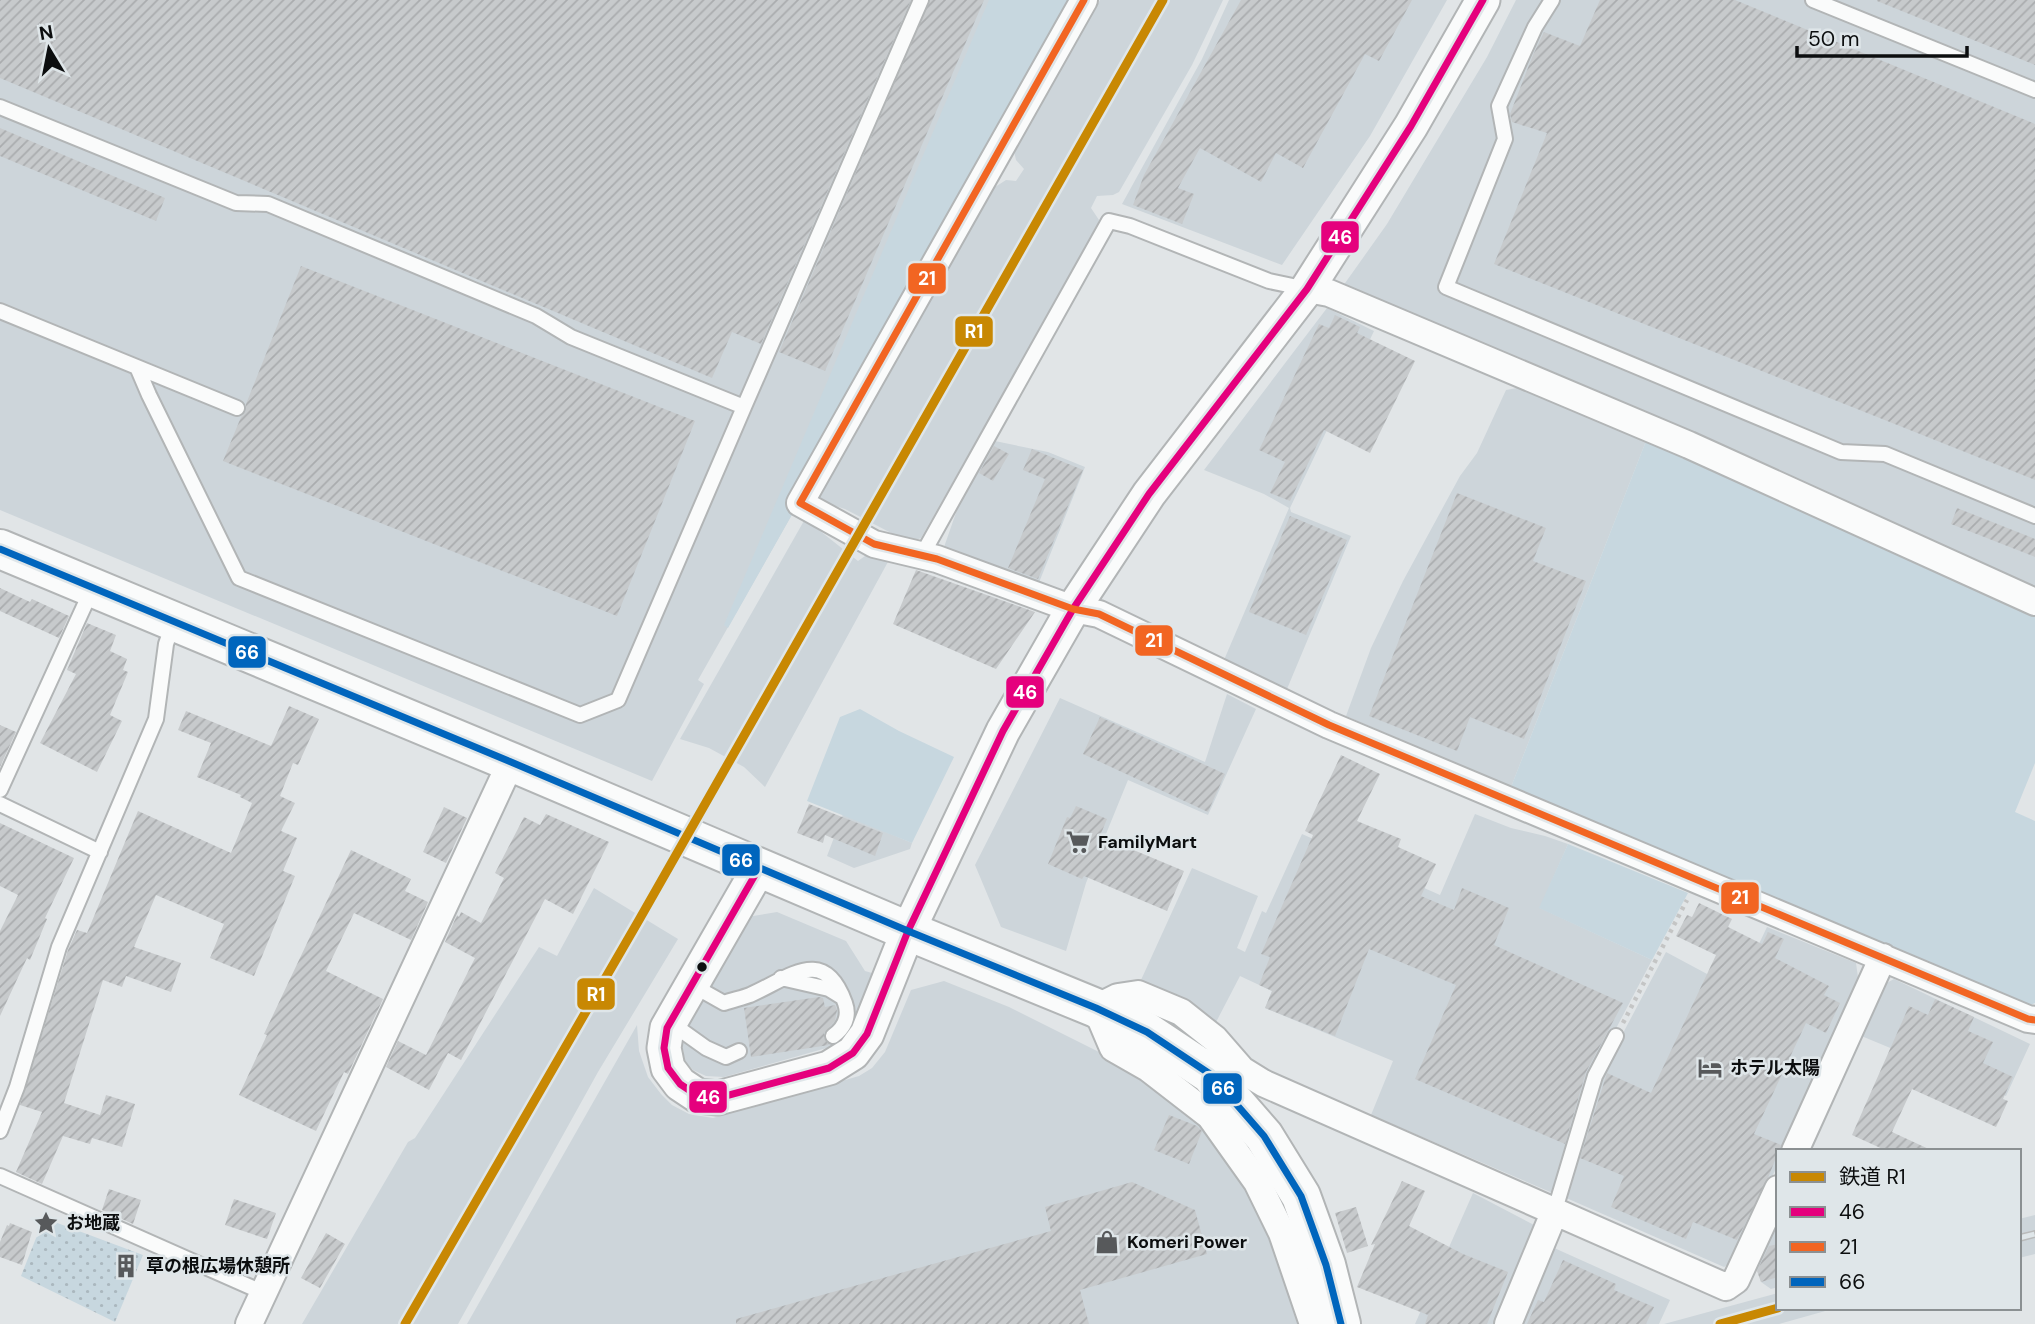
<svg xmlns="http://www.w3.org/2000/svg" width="2035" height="1324" font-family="'DM Sans','Noto Sans JP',sans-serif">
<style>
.built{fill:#cdd5da}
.grass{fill:#c7d7df}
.park{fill:url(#park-dots)}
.building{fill:url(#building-hatch)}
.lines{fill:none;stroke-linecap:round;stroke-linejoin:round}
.service-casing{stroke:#b2b5b6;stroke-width:18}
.minor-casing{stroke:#b2b5b6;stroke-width:30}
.tertiary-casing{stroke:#b2b5b6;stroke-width:37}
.primary-casing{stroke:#b2b5b6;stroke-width:42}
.path{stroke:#c4c5c5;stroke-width:4.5;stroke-dasharray:3.5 5;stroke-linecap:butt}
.service{stroke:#fafbfb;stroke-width:14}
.minor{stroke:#fafbfb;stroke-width:26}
.tertiary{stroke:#fafbfb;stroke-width:33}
.primary{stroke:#fafbfb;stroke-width:38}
.rail-casing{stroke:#b9baba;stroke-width:8}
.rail{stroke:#dfe6e9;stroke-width:5;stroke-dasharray:16;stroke-linecap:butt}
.bus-1-casing{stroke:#dfe6e9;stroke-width:12}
.bus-2-casing{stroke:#dfe6e9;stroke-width:12}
.bus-3-casing{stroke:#dfe6e9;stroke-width:12}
.bus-1{stroke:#e5007d;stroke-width:7}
.bus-2{stroke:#f26522;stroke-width:7}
.bus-3{stroke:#0065bd;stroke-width:7}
.rail-1-casing{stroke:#dfe6e9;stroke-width:14}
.rail-1{stroke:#c88803;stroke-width:9}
.bus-dot{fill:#0c0e0f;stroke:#dfe6e9;stroke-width:2.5}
.labels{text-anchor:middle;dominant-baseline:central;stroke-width:5;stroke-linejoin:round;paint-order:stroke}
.poi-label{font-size:18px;font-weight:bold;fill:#0c0e0f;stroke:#dfe6e9;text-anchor:start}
.line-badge{stroke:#dfe6e9;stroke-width:2.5}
.badge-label{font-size:19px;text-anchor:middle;font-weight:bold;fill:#fff}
</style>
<defs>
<pattern id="park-dots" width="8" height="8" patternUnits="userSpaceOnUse" patternTransform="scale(1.75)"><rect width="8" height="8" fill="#c7d7df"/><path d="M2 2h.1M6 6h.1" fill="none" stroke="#aab7be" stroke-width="1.8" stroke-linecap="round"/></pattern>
<pattern id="building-hatch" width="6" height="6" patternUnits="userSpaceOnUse" patternTransform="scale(1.75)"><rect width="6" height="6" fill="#c7cacc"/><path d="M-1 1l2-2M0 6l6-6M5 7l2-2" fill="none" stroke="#aaacae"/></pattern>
</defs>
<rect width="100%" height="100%" fill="#e1e5e7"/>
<!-- built -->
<path class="built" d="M0,0H1073L785,505L794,511L698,680L704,684L652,781L0,510Z
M1100,0H1223L1192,65L1119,192L1113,195L1097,196L1091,208L1099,220L1097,229L921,538L916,540L897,536L845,509L816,500L992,189L1006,180L1016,181L1024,169L1016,160L1014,151Z
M1229,0H1447L1370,136L1282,265L1122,204L1202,59Z
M1516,0H2035V587L1657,417L1343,286L1387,224L1487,57Z
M1327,308L1374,331L1290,508L1291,512L1351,536L1287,689L1224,660L1289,508L1264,494L1204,470Z
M1517,388L1646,441L1511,787L1346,716L1371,648L1403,581L1460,476L1477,453L1506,390Z
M990,440L1048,452L1085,467L1038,585L943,550L965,487Z
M805,519L858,561L865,556L889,560L765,787L744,767L709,748L680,739Z
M1227,694L1256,709L1208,815L1128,780L1086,883L1066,951L1001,927L975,865L1060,698L1205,762Z
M843,814L912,843L910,849L854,868L827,856Z
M1475,814L1511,828L1545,836L1568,844L1540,908L1652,960L1602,1055L1585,1082L1555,1194L1371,1115L1393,1061L1265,1008L1272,991L1240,976L1214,1026L1141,980L1192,868L1258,896L1237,948L1245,952L1262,911L1266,913L1302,834L1440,895Z
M594,888L678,939L598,1072L458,1324H302L408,1142L415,1138L539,947L557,956Z
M777,912L846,941L865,971L872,973L851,1030L844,1038L830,1047L724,1077L706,1076L693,1070L685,1061L681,1036L747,917Z
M1767,927L1856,963L1859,985L1784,1151H1778V1164L1732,1262L1724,1267L1564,1197L1604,1069L1666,952L1737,990Z
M1894,979L2030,1044L2006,1096L1859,1035L1885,984Z
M944,981L1009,1007L1119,1062L1195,1118L1222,1148L1249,1188L1274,1241L1302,1324H467L637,1025L639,1051L648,1077L661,1094L672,1105L689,1114L713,1118L859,1076L872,1068L885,1052L911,990Z
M1473,1193L1534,1225L1494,1324H1415Z
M2035,1215V1254L2019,1258V1219Z
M1778,1216V1287L1771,1289L1761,1282L1756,1266Z
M1552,1247L1670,1300L1659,1324H1521Z
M1778,1293V1308H1836L1779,1324H1664Z"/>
<!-- grass -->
<path class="grass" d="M989,0H1073L785,505L794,511L728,628L724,625Z
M1646,441L2035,616V763L2015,812L2035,821V1003L2030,1005L1511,787Z
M860,709L899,731L954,757L912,843L807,801L840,717Z
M1568,844L1688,893L1652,960L1539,908Z"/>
<!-- park -->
<path class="park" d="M44,1218L143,1255L115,1322L21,1276Z"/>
<!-- building -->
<path class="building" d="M0,0H911L761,344L732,332L712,378L0,78Z
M930,0H984L825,371L779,352Z
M1241,0H1412L1379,61L1365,54L1303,168L1276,153L1261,182L1200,148L1178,188L1194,194L1182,224L1133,205L1144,175Z
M1600,0H1735L2035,124V480L1494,264L1547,133L1512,122L1510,114L1533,55L1544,32L1580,46Z
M1877,0H2035V65L1877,1Z
M0,128L165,198L156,221L0,156Z
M301,266L695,421L617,616L223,461L241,417L246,411V404Z
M1335,315L1360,327L1357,333L1415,361L1370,453L1324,430L1290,501L1270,493L1285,462L1259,450L1319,324L1329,328Z
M994,446L1009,454L993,481L979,473Z
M1032,449L1083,470L1038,579L1008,568L1045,479L1023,470Z
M1457,493L1546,528L1533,561L1586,581L1524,739L1470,717L1457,751L1369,716Z
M1957,508L2035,539V557L1951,524Z
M1290,516L1347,540L1306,635L1249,612Z
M916,570L1035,612L996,669L893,624Z
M0,588L30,602L32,599L69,616L59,638L0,611Z
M87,623L116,635L110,651L127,659L123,670L128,672L110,715L122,721L97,772L40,743L76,674L67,670Z
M289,706L319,719L298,765L293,763L280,796L295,803L281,831L297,838L283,871L295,876L254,976L210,958L224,924L156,895L134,947L181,963L171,992L126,976L122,987L103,980L64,1103L100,1115L106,1095L135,1104L122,1147L92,1138L90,1144L63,1136L42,1184L16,1172L42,1112L20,1105L68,950L77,930L87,933L138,811L231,853L252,803L240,797L241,795L197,777L211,743L178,730L186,711L271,746Z
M1100,717L1225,774L1208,812L1083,754Z
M0,725L16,732L0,767Z
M1341,755L1380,774L1357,821L1401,839L1398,847L1436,864L1421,896L1454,910L1462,888L1509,908L1494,945L1623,1003L1586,1072L1565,1144L1415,1079L1456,985L1369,949L1335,1036L1265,1008L1272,991L1259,985L1270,957L1261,954L1313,835L1305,831Z
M809,804L883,833L875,856L825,835L823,843L797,833Z
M1076,806L1107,819L1100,836L1184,871L1167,911L1084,876L1082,879L1048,864L1067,817L1070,818Z
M444,807L467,818L446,863L423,852Z
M546,814L609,842L573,914L545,899L461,1060L448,1053L429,1090L386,1067L398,1041L426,1055L475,958L445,942L457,915L459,917L461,912L481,923L504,878L495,873L524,817L540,825Z
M0,823L74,858L45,918L47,919L30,960L27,958L0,1016V931L18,895L0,886Z
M351,850L411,879L405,891L428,902L411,940L354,913L326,971L383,999L348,1074L344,1072L316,1131L239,1095L267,1035L264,1034Z
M1699,903L1732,919L1728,927L1762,944L1768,932L1784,939L1775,958L1829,986L1824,995L1840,1003L1826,1033L1806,1023L1754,1134L1781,1145L1768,1178L1737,1240L1693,1222L1686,1239L1611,1207L1624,1176L1580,1158L1607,1073L1651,1093L1716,955L1676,936L1687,915L1692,917Z
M819,997L823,998L825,1007L835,1005L837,1010L835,1021L824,1033V1038L829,1045L751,1057L744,1008Z
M1935,999L1974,1017L1968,1031L1993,1042L1983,1063L2013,1077L2003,1099L2008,1101L1996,1127L1912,1089L1892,1132L1933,1151H1887L1852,1135L1909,1006L1928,1015Z
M1169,1115L1197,1126L1202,1131L1189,1164L1154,1150Z
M1402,1181L1425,1191L1409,1226L1463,1254L1508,1272L1487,1324H1425L1428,1315L1357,1287L1375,1244L1371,1245Z
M1132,1182L1195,1210L1207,1254L1080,1290L1089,1324H736V1319L1051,1231L1045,1207Z
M109,1189L141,1200L133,1224L102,1210Z
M234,1199L276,1213L267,1239L225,1225Z
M1356,1207L1368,1246L1347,1253L1335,1213Z
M10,1223L32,1232L22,1265L0,1257V1242L7,1225L9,1226Z
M326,1233L345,1244L320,1288L301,1278Z
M1778,1244V1277L1761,1282L1757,1271L1769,1246Z
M1563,1260L1616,1284L1614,1290L1654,1307L1646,1324H1527L1538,1300L1544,1302Z"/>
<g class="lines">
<!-- service casing -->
<g class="service-casing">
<path id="service" d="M1552,0L1535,27L1499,106L1505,139L1446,287L1841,452L1885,454L2035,516
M1813,0L2035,90
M0,107L236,203L268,204L536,316L571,337L744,407L618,700L580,715L239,578L149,395L137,367
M0,311L237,408
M744,407L921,0
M922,555L1109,221L1130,226L1269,281L1307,289
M0,790L92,589
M0,804L100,852
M781,978L829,989L842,997
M692,985L724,1003C732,1000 742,998 750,995C789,978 824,944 845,1003C850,1017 844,1028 833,1036
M671,1023L706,1048L726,1057L739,1051
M0,1131L17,1087L59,947L156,719L166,644L173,624
M0,1176L264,1293
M1554,1213L1595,1076L1616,1036"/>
</g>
<!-- minor casing -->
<g class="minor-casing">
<path id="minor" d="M1084,0L800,503L874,544L937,559L1073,609L1099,614L1329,725L2028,1019L2035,1020
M1307,289L1329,293L1689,445L2035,602
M1795,1151L1883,957
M249,1324L511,762
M1313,1324L1282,1233L1257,1182L1210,1116L1148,1068L1113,1048L1096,1008L1118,997L1138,994L1181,1012L1215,1039L1242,1070L1263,1083L1726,1287L1736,1280L1778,1189
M1508,1324L1554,1213"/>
</g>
<!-- tertiary casing -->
<g class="tertiary-casing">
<path id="tertiary" d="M759,868L667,1028L664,1048L668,1068L680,1084L698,1096L718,1098L829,1068L853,1053L867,1034L908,931L1003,731L1073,609L1149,494L1307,289L1411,126L1483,0"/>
</g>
<!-- primary casing -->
<g class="primary-casing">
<path id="primary" d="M0,549L511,762L908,931L1096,1008L1147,1032L1210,1074L1264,1136L1301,1196L1326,1265L1341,1324"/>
</g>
<!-- path -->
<path class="path" d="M1623,1023L1687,900"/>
<!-- service -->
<use href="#service" class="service"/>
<!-- minor -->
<use href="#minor" class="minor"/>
<!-- tertiary -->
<use href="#tertiary" class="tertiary"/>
<!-- primary -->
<use href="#primary" class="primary"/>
<!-- rail casing -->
<g class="rail-casing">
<path id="rail" d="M2019,1238L2035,1234
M1720,1324L1778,1308"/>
</g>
<!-- rail -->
<use href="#rail" class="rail"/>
<!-- bus-1 casing -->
<g class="bus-1-casing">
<path id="bus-1" d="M759,868L667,1028L664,1048L668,1068L680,1084L698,1096L718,1098L829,1068L853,1053L867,1034L908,931L1003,731L1073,609L1149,494L1307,289L1411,126L1483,0"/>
</g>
<!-- bus-2 casing -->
<g class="bus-2-casing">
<path id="bus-2" d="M1084,0L800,503L874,544L937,559L1073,609L1099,614L1329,725L2028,1019L2035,1020"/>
</g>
<!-- bus-3 casing -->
<g class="bus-3-casing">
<path id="bus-3" d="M0,549L511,762L908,931L1096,1008L1147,1032L1210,1074L1264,1136L1301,1196L1326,1265L1341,1324"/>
</g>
<!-- bus-1 -->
<use href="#bus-1" class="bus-1"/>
<!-- bus-2 -->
<use href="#bus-2" class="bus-2"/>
<!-- bus-3 -->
<use href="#bus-3" class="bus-3"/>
<!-- rail-1 casing -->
<g class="rail-1-casing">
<path id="rail-1" d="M405,1324L639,920L1163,0
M1720,1324L1778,1308"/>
</g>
<!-- rail-1 -->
<use href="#rail-1" class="rail-1"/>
</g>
<!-- icons -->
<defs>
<g id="supermarket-bare" transform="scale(1.89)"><path d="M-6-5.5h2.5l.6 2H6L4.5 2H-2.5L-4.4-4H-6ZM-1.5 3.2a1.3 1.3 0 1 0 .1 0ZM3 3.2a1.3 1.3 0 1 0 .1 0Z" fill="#57595b" stroke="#dfe6e9" stroke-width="2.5" paint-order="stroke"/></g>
<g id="hotel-bare" transform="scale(1.89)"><path d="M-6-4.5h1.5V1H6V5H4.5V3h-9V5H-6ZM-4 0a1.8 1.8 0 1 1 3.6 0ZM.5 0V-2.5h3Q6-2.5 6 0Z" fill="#57595b" stroke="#dfe6e9" stroke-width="2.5" paint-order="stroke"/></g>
<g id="sight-bare" transform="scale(1.89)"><path d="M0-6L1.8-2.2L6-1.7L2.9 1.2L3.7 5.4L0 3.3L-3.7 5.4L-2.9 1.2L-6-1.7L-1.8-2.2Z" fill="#57595b" stroke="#dfe6e9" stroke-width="2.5" paint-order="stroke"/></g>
<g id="shop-bare" transform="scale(1.89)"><path d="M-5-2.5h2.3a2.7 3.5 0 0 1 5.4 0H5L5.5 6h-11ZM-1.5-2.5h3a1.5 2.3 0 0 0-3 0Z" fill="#57595b" stroke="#dfe6e9" stroke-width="2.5" paint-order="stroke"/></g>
<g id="building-bare" transform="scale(1.89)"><path d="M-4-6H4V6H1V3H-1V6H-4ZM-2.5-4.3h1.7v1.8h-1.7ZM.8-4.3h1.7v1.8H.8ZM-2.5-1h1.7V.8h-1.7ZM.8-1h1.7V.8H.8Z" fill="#57595b" stroke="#dfe6e9" stroke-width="2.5" paint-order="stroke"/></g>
</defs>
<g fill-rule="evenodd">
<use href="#supermarket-bare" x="1078" y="842"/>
<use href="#hotel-bare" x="1710" y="1068"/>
<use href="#sight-bare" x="46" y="1223"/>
<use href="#shop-bare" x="1107" y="1242"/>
<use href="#building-bare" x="126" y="1266"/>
</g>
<!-- markers -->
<circle class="bus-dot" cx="702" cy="967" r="6"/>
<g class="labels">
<!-- poi labels -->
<g class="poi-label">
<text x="1098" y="842">FamilyMart</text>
<text x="1730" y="1068">ホテル太陽</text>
<text x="66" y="1223">お地蔵</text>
<text x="1127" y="1242">Komeri Power</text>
<text x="146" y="1266">草の根広場休憩所</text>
</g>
</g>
<g class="line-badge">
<rect x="1320" y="220" width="40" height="34" rx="7" fill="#e5007d"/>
<rect x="907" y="262" width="40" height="33" rx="7" fill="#f26522"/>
<rect x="954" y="315" width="40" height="33" rx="7" fill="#c88803"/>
<rect x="1134" y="624" width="40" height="33" rx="7" fill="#f26522"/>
<rect x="227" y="635" width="40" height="34" rx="7" fill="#0065bd"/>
<rect x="1005" y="675" width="40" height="34" rx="7" fill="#e5007d"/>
<rect x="721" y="843" width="40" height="34" rx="7" fill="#0065bd"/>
<rect x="1720" y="881" width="40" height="34" rx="7" fill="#f26522"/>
<rect x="576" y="977" width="40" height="34" rx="7" fill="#c88803"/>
<rect x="1202" y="1072" width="41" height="33" rx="7" fill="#0065bd"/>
<rect x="688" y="1080" width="40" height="34" rx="7" fill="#e5007d"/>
</g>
<g class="badge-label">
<text x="1340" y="244">46</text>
<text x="927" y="285">21</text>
<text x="974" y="338">R1</text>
<text x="1154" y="647">21</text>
<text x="247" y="659">66</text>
<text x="1025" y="699">46</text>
<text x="741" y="867">66</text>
<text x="1740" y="904">21</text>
<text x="596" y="1001">R1</text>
<text x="1223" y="1095">66</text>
<text x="708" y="1104">46</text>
</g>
<!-- legend -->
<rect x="1776" y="1149" width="245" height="161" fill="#dfe6e9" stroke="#8b9092" stroke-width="2"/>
<rect x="1790" y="1172" width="35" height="10" fill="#c88803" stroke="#8b9092" stroke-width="2"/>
<text x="1839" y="1184" font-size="21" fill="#0c0e0f">鉄道 R1</text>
<rect x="1790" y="1207" width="35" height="10" fill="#e5007d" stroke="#8b9092" stroke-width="2"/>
<text x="1839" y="1219" font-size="21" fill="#0c0e0f">46</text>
<rect x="1790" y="1242" width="35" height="10" fill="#f26522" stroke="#8b9092" stroke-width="2"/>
<text x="1839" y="1254" font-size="21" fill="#0c0e0f">21</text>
<rect x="1790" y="1277" width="35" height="10" fill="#0065bd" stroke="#8b9092" stroke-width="2"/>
<text x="1839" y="1289" font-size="21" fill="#0c0e0f">66</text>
<!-- north arrow -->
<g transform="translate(49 49) rotate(350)" stroke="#dfe6e9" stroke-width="5" paint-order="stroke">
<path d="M0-5L12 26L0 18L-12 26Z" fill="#0c0e0f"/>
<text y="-10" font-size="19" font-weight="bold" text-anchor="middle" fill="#0c0e0f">N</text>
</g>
<!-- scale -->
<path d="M1797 46v10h170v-10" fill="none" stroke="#0c0e0f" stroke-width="3.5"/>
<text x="1808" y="46" font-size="21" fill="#0c0e0f" stroke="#dfe6e9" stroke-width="5" paint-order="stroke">50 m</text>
</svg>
